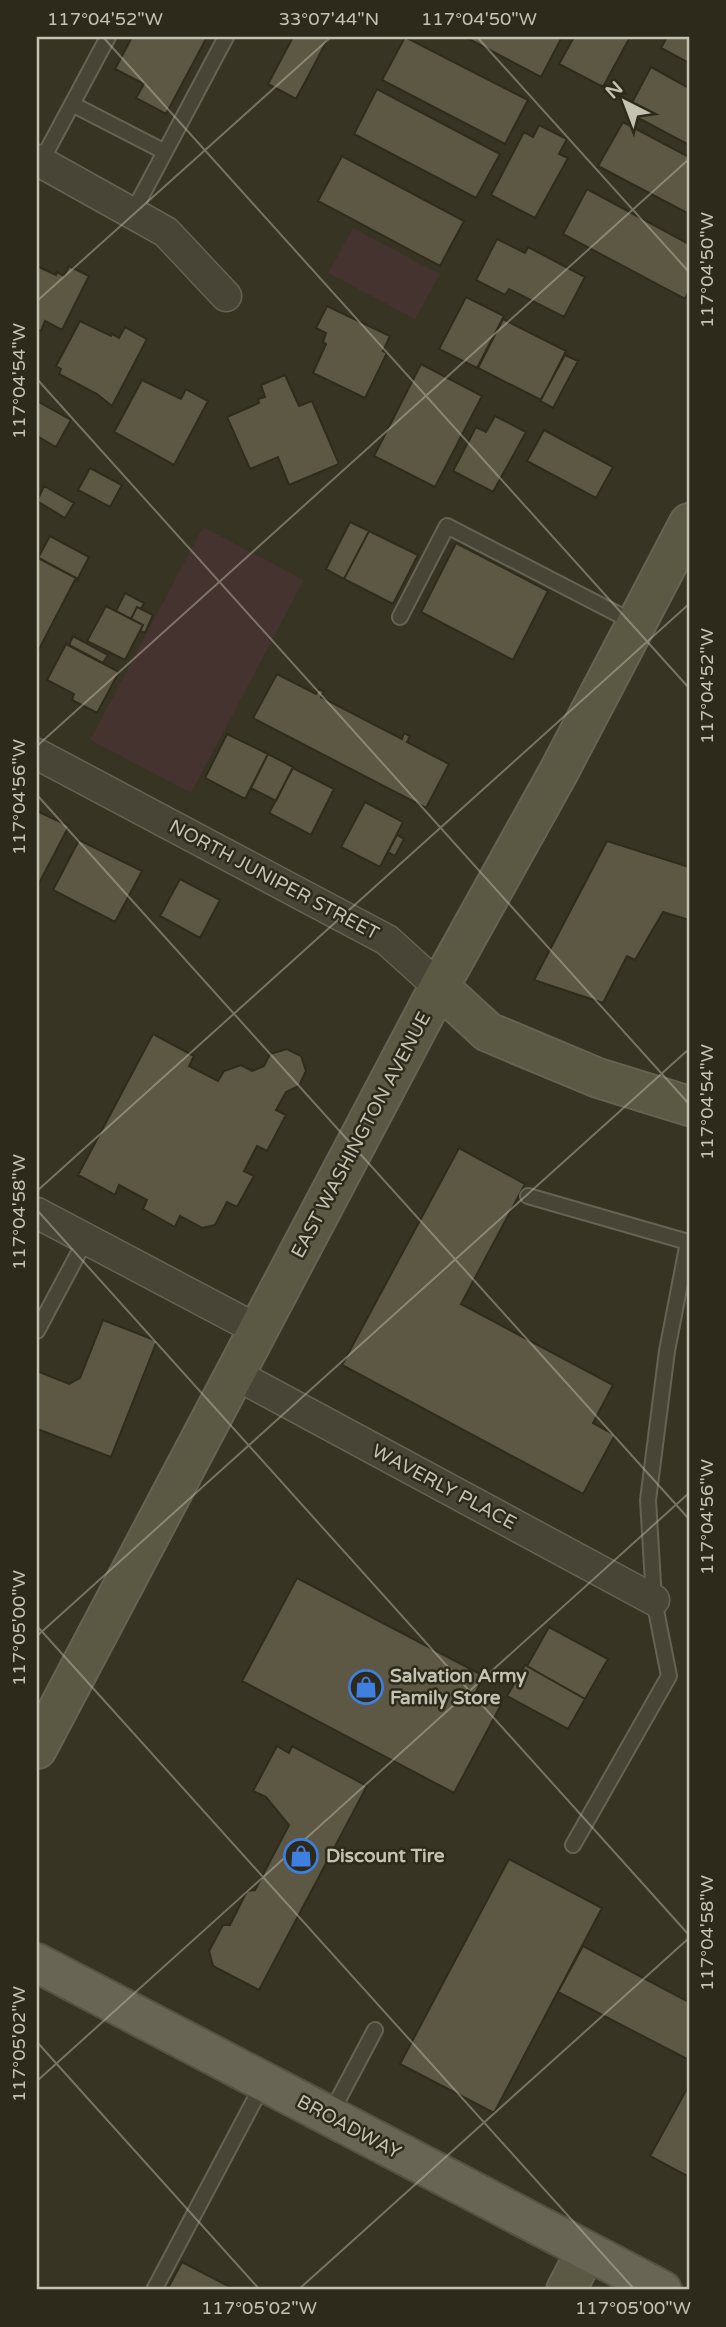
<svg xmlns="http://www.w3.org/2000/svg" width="726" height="2327" font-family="'Varela Round',sans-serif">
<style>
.green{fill:#44332f}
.building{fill:#5c5844;stroke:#2f2c1d;stroke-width:2}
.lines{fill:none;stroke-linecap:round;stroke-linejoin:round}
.lane-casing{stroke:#666354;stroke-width:18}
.street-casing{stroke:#666354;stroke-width:33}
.secondary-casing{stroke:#666354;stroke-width:42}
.primary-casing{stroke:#545242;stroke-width:42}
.lane{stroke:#484536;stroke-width:14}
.street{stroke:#484536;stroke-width:30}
.secondary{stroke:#5b5844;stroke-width:38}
.primary{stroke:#686554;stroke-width:38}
.ticks{fill:none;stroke:#c4c2b1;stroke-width:2;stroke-opacity:0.45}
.labels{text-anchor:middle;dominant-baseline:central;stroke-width:5;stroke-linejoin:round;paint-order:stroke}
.street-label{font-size:19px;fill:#c4c2b1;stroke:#2d2a1b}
.poi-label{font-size:19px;font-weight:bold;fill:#c4c2b1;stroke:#2d2a1b;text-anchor:start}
.neatline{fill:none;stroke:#c4c2b1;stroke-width:2.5}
.ticks-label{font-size:18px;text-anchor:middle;fill:#c4c2b1}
</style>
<rect width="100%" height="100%" fill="#373423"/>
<!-- green -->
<path class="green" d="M353,228L440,274L415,319L328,273Z
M203,527L304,580L191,793L90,740Z"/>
<!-- building -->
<path class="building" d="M132,37H207L166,114L136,98L144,84L115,69Z
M293,37H329L296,99L268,84Z
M405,37L528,100L505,144L382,80Z
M465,37H562L541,77Z
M574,37H630L603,87L559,64Z
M667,37H689V63L661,48Z
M651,67L689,88V145L627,112Z
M377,89L500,154L476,198L354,134Z
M623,122L689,157V214L598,166Z
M539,125L567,139L559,154L568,158L535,218L491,195L524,132L533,137Z
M342,156L464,221L440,266L318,201Z
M587,189L689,244V291L685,299L563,234Z
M497,239L525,253L528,247L585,277L564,317L509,289L505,295L476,280Z
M37,266L56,275L57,272L64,276L69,266L89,276L62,330L45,321L41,331L37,329Z
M466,297L504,316L477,368L439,349Z
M327,306L390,336L383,351L387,353L365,398L313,373L326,344L323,342L326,333L316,328Z
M503,319L566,351L541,400L478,368Z
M80,321L111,336L112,334L119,338L125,327L147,339L112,406L97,394L59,374L61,369L56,366Z
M565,355L578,361L553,408L540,401Z
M421,364L482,396L435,487L374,456Z
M285,375L299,406L312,401L339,464L289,485L278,457L250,469L227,417L259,403L258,399L265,397L261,385Z
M142,380L181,399L186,389L208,401L174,465L114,432Z
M37,401L71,420L56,447L37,436Z
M495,416L526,432L493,492L453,471L476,427L486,432Z
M544,430L613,467L596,498L527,461Z
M90,468L122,485L110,507L78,490Z
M44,486L74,503L65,518L37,501Z
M350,522L369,531L344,579L326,569Z
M369,531L418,555L393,604L344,579Z
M50,536L89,557L76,582V578L38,558Z
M456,543L548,591L513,660L421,612Z
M37,557L76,578L37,653Z
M125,593L144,603L141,609L137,607L131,619L116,611Z
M106,606L143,625L125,660L87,641Z
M137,607L153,615L145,633L140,631L143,625L131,619Z
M73,636L108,655L103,663L69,645Z
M66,644L119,672L97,713L72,700L74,694L47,680Z
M277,674L316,694L319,689L324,692L321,697L402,739L404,733L410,736L407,742L449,764L426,808L253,718Z
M227,734L268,754L245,799L205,778Z
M268,754L293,767L276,801L251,788Z
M293,768L334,789L311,835L269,813Z
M365,802L403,822L380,867L341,847Z
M37,811L69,826L37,887Z
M397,835L404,839L395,856L388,852Z
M79,840L142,871L115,922L53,890Z
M607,841L689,867V920L663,912L635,960L627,956L603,1003L534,980Z
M180,879L220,900L200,938L160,916Z
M153,1034L194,1056L189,1066L218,1081L224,1071L241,1065L252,1071L264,1066L270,1054L287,1049L301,1056L306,1071L299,1086L286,1092L276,1110L286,1115L267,1151L257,1146L244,1171L254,1176L237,1207L227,1202L215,1225L202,1228L180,1216L175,1227L143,1209L147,1200L119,1185L115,1195L78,1175Z
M459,1148L525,1184L461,1304L613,1385L593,1423L615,1435L583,1494L342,1365Z
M103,1320L157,1341L111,1457L37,1429V1371L69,1384L80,1378Z
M297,1578L484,1676L476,1692L501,1705L454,1793L242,1681Z
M549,1627L608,1659L585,1699L527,1666Z
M525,1665L585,1699L568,1729L507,1696Z
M277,1746L289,1753L292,1746L367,1786L259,1990L213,1966L209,1951L223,1925H230L247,1891L255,1890L289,1825L266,1797L253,1791Z
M509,1859L602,1908L494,2113L400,2064Z
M583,1946L689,2002V2060L558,1992Z
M689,2085V2177L650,2156Z
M182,2262L236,2290H167Z"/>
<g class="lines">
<!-- lane casing -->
<g class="lane-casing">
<path id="lane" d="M72,104L165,152
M41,162L108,37
M133,212L226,37
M400,617L447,526L635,623
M528,1196L688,1242L667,1351L648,1500L654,1600L669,1676L573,1845
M37,1331L86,1239
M330,2115L375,2030
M154,2290L263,2084"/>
</g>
<!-- street casing -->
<g class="street-casing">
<path id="street" d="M37,160L166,232L226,296
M37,754L387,940L439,987
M37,1213L258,1330
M235,1374L654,1600"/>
</g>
<!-- secondary casing -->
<g class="secondary-casing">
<path id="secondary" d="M439,987L488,1032L598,1078L689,1106
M37,1749L439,987L558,773L689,523
M566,2290L586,2252"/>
</g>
<!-- primary casing -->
<g class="primary-casing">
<path id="primary" d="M37,1963L662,2290"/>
</g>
<!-- lane -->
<use href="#lane" class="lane"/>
<!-- street -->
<use href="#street" class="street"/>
<!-- secondary -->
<use href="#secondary" class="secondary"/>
<!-- primary -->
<use href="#primary" class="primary"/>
</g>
<!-- ticks -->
<path class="ticks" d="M103,37L689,688M477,37L689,272M37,301L331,37M37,379L689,1104M37,746L689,159M37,795L689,1519M37,1191L689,604M37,1210L689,1935M37,1626L635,2290M37,1636L689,1049M37,2042L260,2290M37,2081L689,1493M298,2290L689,1938"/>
<!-- icons -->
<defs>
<g id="shop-ring" transform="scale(1.75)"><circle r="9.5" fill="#2d2a1b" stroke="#3f7fe0" stroke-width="1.5"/><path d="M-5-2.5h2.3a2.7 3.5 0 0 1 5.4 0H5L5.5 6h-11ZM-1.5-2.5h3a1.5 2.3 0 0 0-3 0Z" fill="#3f7fe0"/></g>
</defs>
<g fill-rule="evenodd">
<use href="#shop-ring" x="366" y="1687"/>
<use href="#shop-ring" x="301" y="1856"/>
</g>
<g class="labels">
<!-- street labels -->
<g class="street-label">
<text transform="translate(274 880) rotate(28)">NORTH JUNIPER STREET</text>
<text transform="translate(361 1135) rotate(-62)">EAST WASHINGTON AVENUE</text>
<text transform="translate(444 1487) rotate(28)">WAVERLY PLACE</text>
<text transform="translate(349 2127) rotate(28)">BROADWAY</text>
</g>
<!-- poi labels -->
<g class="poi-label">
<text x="390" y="1676">Salvation Army<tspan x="390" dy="22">Family Store</tspan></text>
<text x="326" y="1856">Discount Tire</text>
</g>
</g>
<!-- border -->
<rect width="726" height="2327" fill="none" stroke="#2d2a1b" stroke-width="77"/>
<!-- north arrow -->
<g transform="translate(625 102) rotate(318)" stroke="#2d2a1b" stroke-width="5" paint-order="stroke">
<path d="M0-5L12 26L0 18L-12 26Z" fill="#c4c2b1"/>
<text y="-10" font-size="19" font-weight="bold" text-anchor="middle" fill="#c4c2b1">N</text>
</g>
<rect x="38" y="38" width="650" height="2250" class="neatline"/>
<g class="ticks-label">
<text x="105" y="25">117°04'52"W</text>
<text x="329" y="25">33°07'44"N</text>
<text x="479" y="25">117°04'50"W</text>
<text transform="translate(707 270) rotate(-90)" y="6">117°04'50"W</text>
<text transform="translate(19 381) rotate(-90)" y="6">117°04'54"W</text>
<text transform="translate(707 686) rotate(-90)" y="6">117°04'52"W</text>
<text transform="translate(19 797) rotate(-90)" y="6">117°04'56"W</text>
<text transform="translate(707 1102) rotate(-90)" y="6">117°04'54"W</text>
<text transform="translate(19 1212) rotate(-90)" y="6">117°04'58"W</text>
<text transform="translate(707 1517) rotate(-90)" y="6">117°04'56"W</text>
<text transform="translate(19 1628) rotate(-90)" y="6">117°05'00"W</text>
<text transform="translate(707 1933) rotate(-90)" y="6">117°04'58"W</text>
<text transform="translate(19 2044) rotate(-90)" y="6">117°05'02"W</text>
<text x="259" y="2314">117°05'02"W</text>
<text x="633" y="2314">117°05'00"W</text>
</g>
</svg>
